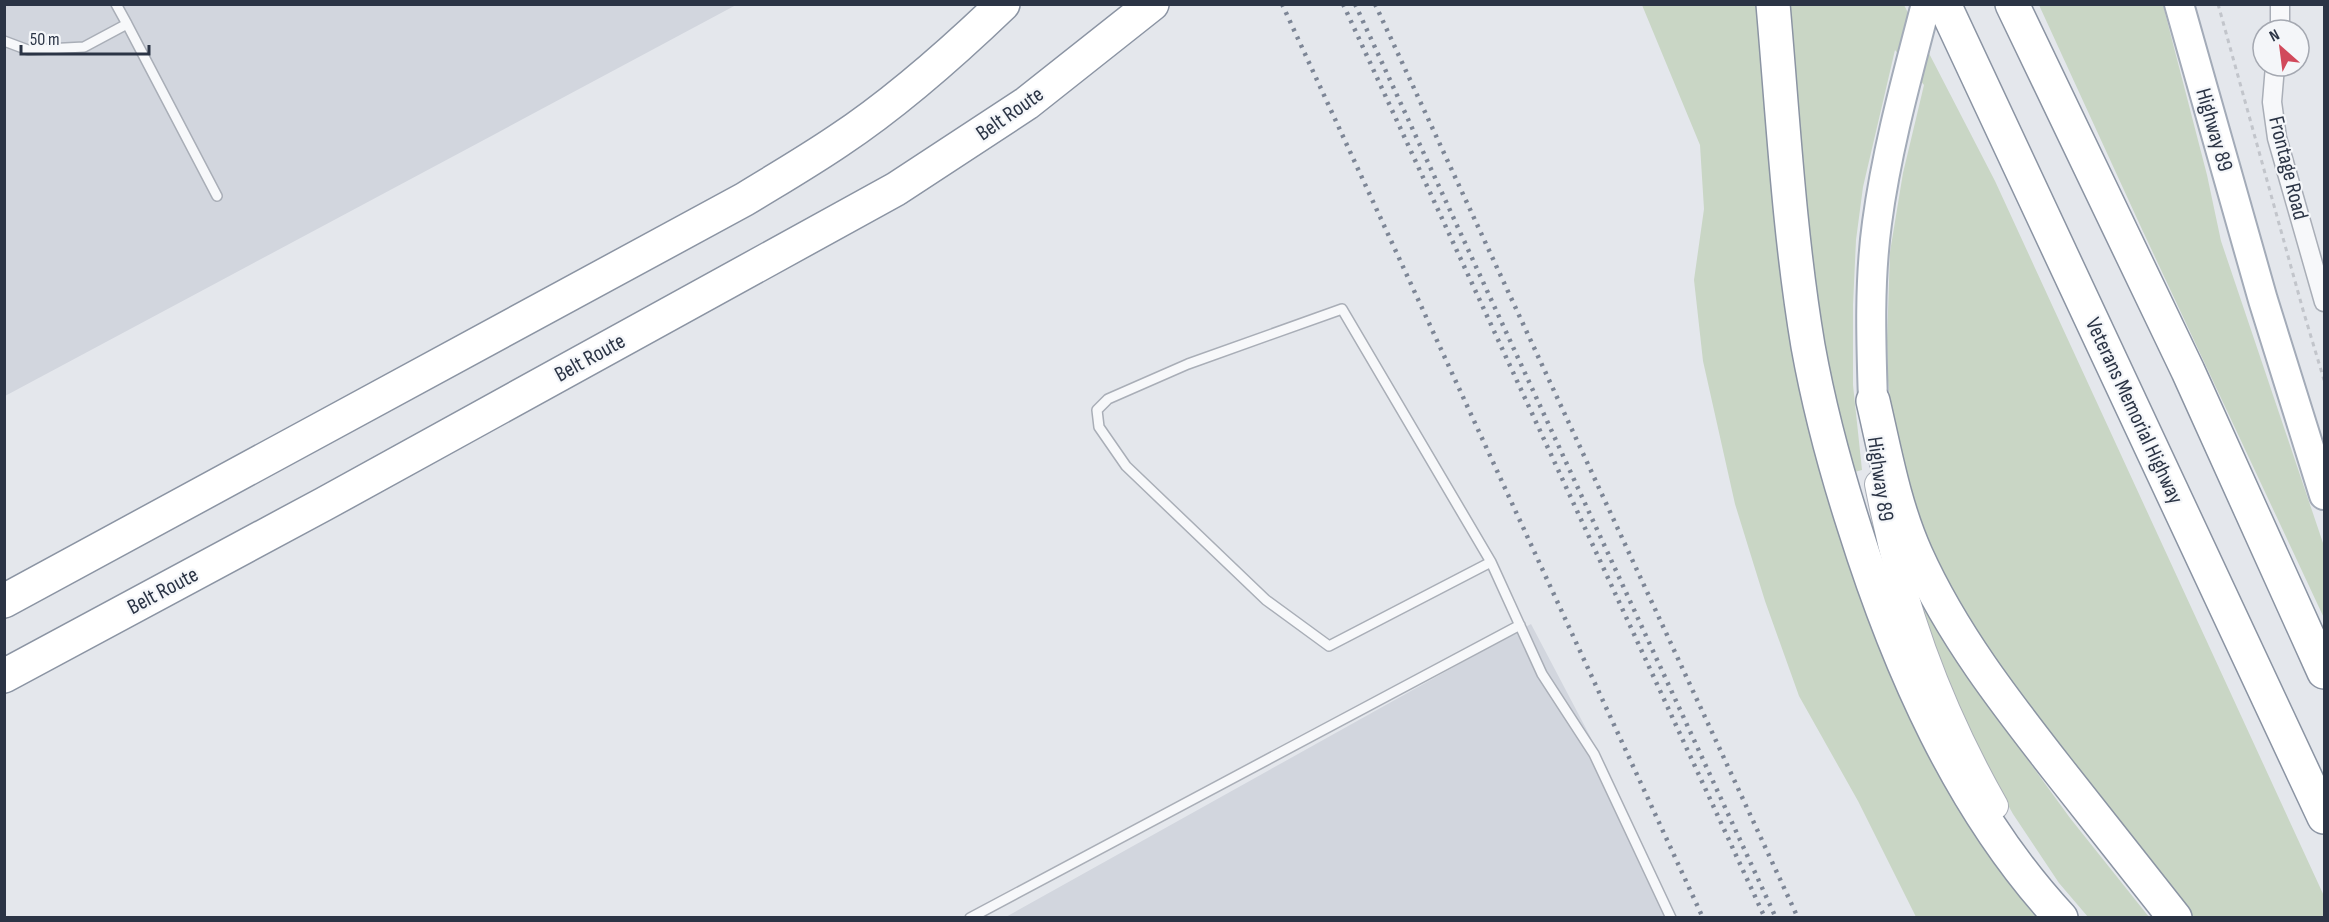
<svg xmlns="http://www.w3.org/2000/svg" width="2329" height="922" font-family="'Sofia Sans Condensed',sans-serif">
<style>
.built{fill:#d2d6de}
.green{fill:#c9d6c5}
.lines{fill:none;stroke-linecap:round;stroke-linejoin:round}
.lane-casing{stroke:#a9aeb7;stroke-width:12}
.street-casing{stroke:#a9aeb7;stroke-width:21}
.secondary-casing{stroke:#a9aeb7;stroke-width:28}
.primary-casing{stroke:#a3abb8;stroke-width:32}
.highway-casing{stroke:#8b94a3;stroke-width:36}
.path{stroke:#c2c5cb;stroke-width:3;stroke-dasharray:4.5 4.5;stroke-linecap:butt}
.lane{stroke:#f7f8fa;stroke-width:9}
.street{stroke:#f7f8fa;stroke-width:18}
.secondary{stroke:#fff;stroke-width:26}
.primary{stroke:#fff;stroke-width:28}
.highway{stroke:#fff;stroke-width:33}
.rail{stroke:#7d8696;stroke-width:4.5;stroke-dasharray:3 6;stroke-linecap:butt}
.labels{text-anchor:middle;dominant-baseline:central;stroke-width:4.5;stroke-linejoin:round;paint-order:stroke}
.street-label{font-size:22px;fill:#2b3445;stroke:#f4f6f9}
</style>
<rect width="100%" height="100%" fill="#e4e7ec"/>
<!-- built -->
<path class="built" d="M5,5H736L5,396Z
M1531,624L1591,738L1673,917L1004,918Z"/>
<!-- green -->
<path class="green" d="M1642,5H1760L1788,306L1992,855L2038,917H1916L1858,801L1799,696L1765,601L1735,504L1703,361L1694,280L1704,209L1700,145Z
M1783,5H1904L1995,181L2324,896V917H2191L1956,611L1912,514L1893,424L1888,381L1887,341L1890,252L1903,173L1924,85L1895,50L1863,187L1856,240L1853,305V385L1862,470L1851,473L1824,367Z
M2039,5H2163L2207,175L2221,241L2324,546V618L2140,225Z
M1915,596L1977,690L2070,818L2149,917H2088L2059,883L2013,814L1980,755L1946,685Z"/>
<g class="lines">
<!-- lane casing -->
<g class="lane-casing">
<path id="lane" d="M116,4L127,24
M4,41L28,50L84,47L127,24L217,196
M1491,562L1329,646L1266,600L1126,466L1099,427L1097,410L1108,399L1188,364L1342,309L1491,562L1542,674L1594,754L1671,918
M970,918L1520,625"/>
</g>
<!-- street casing -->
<g class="street-casing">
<path id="street" d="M2280,4V30
M2275,66L2272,102L2277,138L2324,302"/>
</g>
<!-- secondary casing -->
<g class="secondary-casing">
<path id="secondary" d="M1878,484C1901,602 1936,702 1995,806"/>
</g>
<!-- primary casing -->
<g class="primary-casing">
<path id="primary" d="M2179,4L2263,300L2324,495
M1873,401C1871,341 1869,282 1877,223C1887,148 1907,77 1926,4"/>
</g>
<!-- highway casing -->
<g class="highway-casing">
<path id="highway" d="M1773,4C1783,118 1789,233 1808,346C1819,407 1835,467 1854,526C1898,666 1960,809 2061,918
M1944,4L2324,817
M2012,4L2188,371L2324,672
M1873,401C1885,452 1894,505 1916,554C1952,634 2005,702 2059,771C2098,820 2136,869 2175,918
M4,601L745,199C776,180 807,162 838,141C897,102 952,53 1003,4
M4,676L324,504L896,189L1027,103L1152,4"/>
</g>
<!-- path -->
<path class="path" d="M2218,4L2303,310L2324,380"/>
<!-- lane -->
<use href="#lane" class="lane"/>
<!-- street -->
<use href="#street" class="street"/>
<!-- secondary -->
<use href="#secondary" class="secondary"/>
<!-- primary -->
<use href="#primary" class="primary"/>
<!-- highway -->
<use href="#highway" class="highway"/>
<!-- rail -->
<path class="rail" d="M1282,4L1703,918
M1343,4L1765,918
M1355,4L1776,918
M1375,4L1798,918"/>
</g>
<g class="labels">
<!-- street labels -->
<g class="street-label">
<text transform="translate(1010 114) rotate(-35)">Belt Route</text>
<text transform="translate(2214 130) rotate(74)">Highway 89</text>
<text transform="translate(2288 168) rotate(76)">Frontage Road</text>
<text transform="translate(590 358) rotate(-29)">Belt Route</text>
<text transform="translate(2134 411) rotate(65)">Veterans Memorial Highway</text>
<text transform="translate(1880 479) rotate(82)">Highway 89</text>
<text transform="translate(163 591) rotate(-28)">Belt Route</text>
</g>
</g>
<!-- border -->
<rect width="2329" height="922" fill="none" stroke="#2b3445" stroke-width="12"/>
<!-- north arrow -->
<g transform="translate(2281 48) rotate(332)"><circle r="28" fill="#f4f6f9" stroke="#a4a8b1" stroke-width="1.5"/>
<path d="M0-4.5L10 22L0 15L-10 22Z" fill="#d1495b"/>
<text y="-9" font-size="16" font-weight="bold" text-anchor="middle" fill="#2b3445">N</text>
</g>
<!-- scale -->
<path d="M21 45v9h128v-9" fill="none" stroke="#2b3445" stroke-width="3"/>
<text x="30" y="45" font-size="18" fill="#2b3445" stroke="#f4f6f9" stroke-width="4.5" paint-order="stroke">50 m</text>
</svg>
